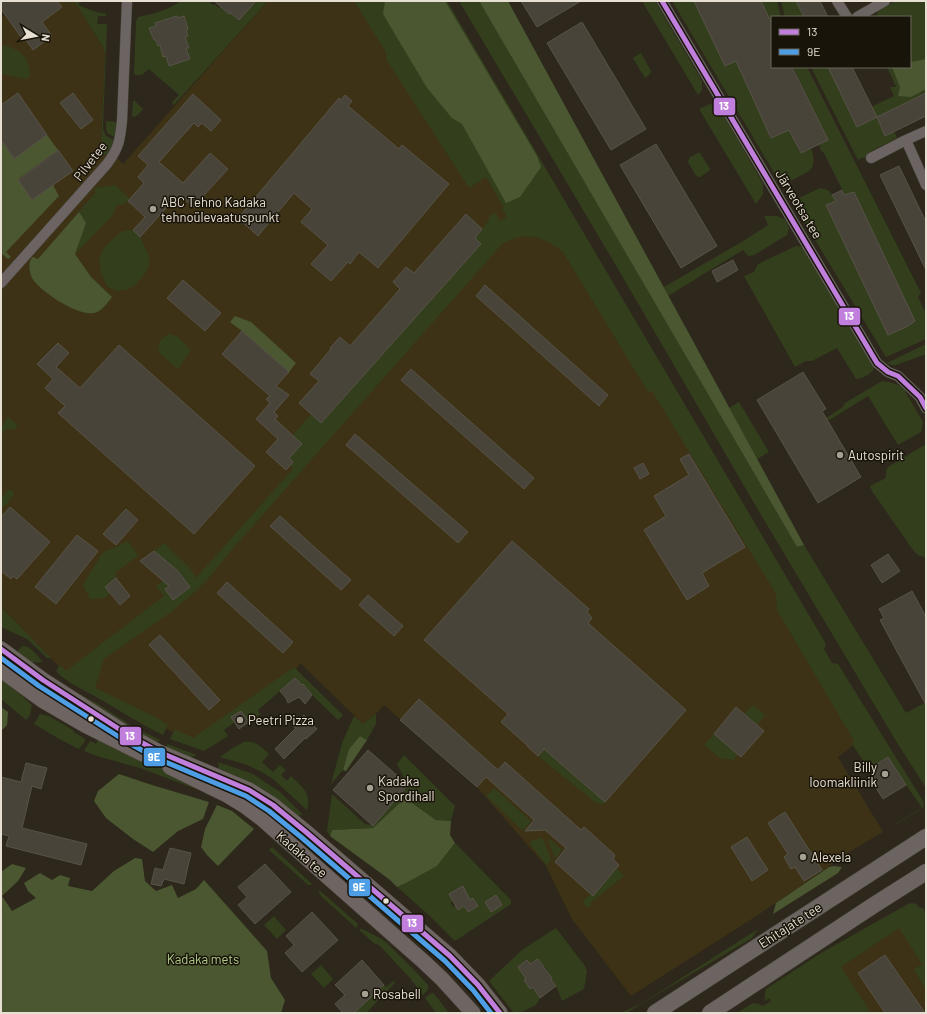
<svg xmlns="http://www.w3.org/2000/svg" width="927" height="1014" font-family="Barlow,sans-serif">
<style>
.built{fill:#3d3215}
.green{fill:#333e1d;fill-rule:evenodd}
.forest{fill:#4a5731}
.building{fill:#494439;stroke:#585348}
.lines{fill:none;stroke-linecap:round;stroke-linejoin:round}
.street-casing{stroke:#49453a;stroke-width:11}
.secondary-casing{stroke:#49453a;stroke-width:16}
.primary-casing{stroke:#49453a;stroke-width:17}
.street{stroke:#6b6463;stroke-width:10}
.secondary{stroke:#6e6563;stroke-width:15}
.primary{stroke:#6c6460;stroke-width:16}
.bus-1-casing{stroke:#19140a;stroke-width:8}
.bus-2-casing{stroke:#19140a;stroke-width:8}
.bus-1{stroke:#c07fdc;stroke-width:5}
.bus-2{stroke:#4d9ee5;stroke-width:5}
.poi-dot{fill:#a6a092;stroke:#19140a;stroke-width:1.5}
.bus-dot{fill:#e7e0d2;stroke:#19140a;stroke-width:1.5}
.labels{text-anchor:middle;dominant-baseline:central;stroke-width:3;stroke-linejoin:round;paint-order:stroke}
.street-label{font-size:13px;fill:#e7e0d2;stroke:#19140a}
.poi-label{font-size:13px;fill:#e7e0d2;stroke:#19140a;text-anchor:start}
.park-label{font-size:13px;fill:#b2cc88;stroke:#19140a}
.line-badge{stroke:#19140a;stroke-width:1.5}
.badge-label{font-size:11px;text-anchor:middle;font-weight:bold;fill:#fff}
</style>
<rect width="100%" height="100%" fill="#2d281b"/>
<!-- built -->
<path class="built" d="M24,1H74L103,47L105,54L101,141L123,164L268,1H417L746,543L862,739L838,757L883,832L854,849L761,913L631,996L572,919L546,866L477,787L384,705L376,714L363,724L300,663L295,672L191,742L67,675L1,607V18Z
M917,905L926,920V1013H777Z"/>
<!-- green -->
<path class="green" d="M74,1H80L78,5L93,11L106,14V16H98L97,24H107L103,129L106,136L114,140C112,149 107,160 97,154L105,145L101,141L105,54L103,47Z
M181,1H208L213,5L214,4L219,8L220,7L229,14L251,1H268L173,106L172,102L179,95L149,69L142,75H135L134,72L136,21L138,17C154,14 167,10 181,1ZM178,16V18L188,29L186,30L188,36L185,37L189,47L186,48L190,59L169,66L166,56H163L160,45L158,46L156,40H153L150,28L156,26L155,23Z
M354,1H447L826,644L824,649L832,663L838,664L923,801L924,806L922,808L897,824H896L921,808V806L906,785L888,757L869,769L852,744L854,741L777,610L776,594L652,391L648,392L563,252C542,236 527,231 503,243L236,545L207,580L195,592L171,612L104,659L95,688L156,717L168,725L163,735C140,724 119,710 98,698C83,689 67,683 56,671L60,665L66,671L164,596L156,586L163,581L158,575L171,565L154,551L164,543L190,568L196,578L293,469L290,465L293,462L289,458L302,444L293,435L311,414L321,423L481,244L475,238L489,220V216L495,213L500,221L507,217L502,209L504,208L486,177L469,188L386,59V52L359,9Z
M459,1H479L797,547L804,545L906,713L926,702V788L896,741L754,503L621,274Z
M642,1H655L702,81V90L698,95Z
M672,1H694L725,65L736,61L771,138L789,130L800,153L811,149C814,155 815,165 810,170C807,173 801,175 798,177C792,180 786,183 779,181Z
M761,1H777L781,17H772V24Z
M781,1H796L804,17H785Z
M896,1H926V93L877,117L885,136L894,131L897,138L871,151L870,155L858,160L811,67H828L857,127L876,117L871,107L894,96L890,87H896L887,67H910V17L877,16V12L880,9Z
M1,45C14,47 27,53 29,68C30,73 31,76 27,79L1,74Z
M641,53L650,69L651,72L648,76L645,78L633,58Z
M793,67H807L921,293L918,297L926,314V339L886,357L794,205L797,199L820,188L828,190L832,195L836,201L826,205L888,334L845,195L824,153L821,151L819,144L827,140Z
M133,101H135L143,109C140,113 137,117 132,117Z
M710,104L719,107L763,184V194L756,204L699,109Z
M106,121L117,122V123L115,137C105,133 106,131 106,121Z
M698,153H700L710,169L709,171L700,177H698L695,174L688,162L690,157Z
M115,185L130,199L124,204L117,205L112,216L75,254L91,277L112,297C108,302 104,308 99,311C84,321 45,294 35,282C31,278 28,268 30,262C30,261 32,257 33,257L38,259L96,192L94,190L96,188Z
M764,216H777L786,220L789,228L787,235L754,255L748,256L743,250L668,296L664,287L745,240L768,225Z
M133,230L140,237L149,256V266L144,275L133,287L126,290L116,291L107,286L101,273L99,259L104,248L115,237L123,231Z
M796,246L802,247L874,368C872,374 862,379 856,379L837,348L812,361H806L795,367L744,276L754,272L758,264Z
M170,334L178,337L191,350L178,369L159,353C157,344 160,340 167,335Z
M926,344V354L896,365H891L887,363Z
M882,381C891,382 899,384 905,390L906,393L923,422L921,432L898,445L868,396L831,419L828,420L826,418L843,407L845,403Z
M739,402L769,452L757,459L729,408Z
M8,417L18,425L14,429H6L1,435V428Z
M926,444V558L918,555L913,550L872,491L870,486L886,478V471L888,467Z
M9,489L13,491L14,495L1,510V498Z
M128,541L138,556L116,572V578L105,587L110,593L105,598L90,599L83,585L103,552L112,549Z
M3,609L51,658H47L27,639L1,627V611Z
M24,646C32,647 37,656 43,662C33,664 24,660 14,656L21,647Z
M294,667L343,715L338,720L312,695L303,684L302,685L295,678L258,710L260,715L249,722L241,711L232,717L235,722L224,730L228,736L204,751L170,739L175,729L193,738Z
M54,678L64,687L76,692L98,704L132,726L160,740L157,743L57,685Z
M3,679L32,705L30,715L26,720L1,699V680Z
M753,705L765,715L757,725L744,714Z
M40,714L49,716L73,730L74,732L85,739V741L79,749L61,740L34,724Z
M376,714V724L367,740L360,736L349,749L343,770L331,784L342,743L354,716L363,724Z
M714,734L738,755L733,760L720,758L704,745Z
M98,739L144,756L184,777L212,795L140,768L100,757L84,751L90,741L96,744Z
M244,742C256,741 261,746 269,754L262,762L273,772L280,765L286,770L281,775L287,781L291,776C302,787 312,793 307,810L273,779L262,772L245,764L237,762L220,757L231,749Z
M167,744L197,755L188,758L167,747Z
M544,749L605,802L604,804L596,803L538,756Z
M404,755L455,806L451,821L436,820L405,798L373,828L332,830L330,836L327,831L332,794L365,824L373,825L408,786L397,764Z
M218,762L253,774L280,792L303,815H296L222,773L219,769Z
M494,788L531,821L523,831L486,796Z
M541,838L544,841L551,859L547,866L530,844L531,841Z
M548,838L562,850L555,859Z
M455,843L511,900V904L455,941L431,917L397,887L406,883L437,866ZM462,886L470,900L474,898L478,906L468,912L464,906L458,910L456,905L453,907L451,903L453,901ZM496,895L502,905L491,912L485,902Z
M272,847L312,884L310,885H308L269,850Z
M617,868L624,876L590,903L592,906C588,908 586,906 583,903V901L591,894L594,895Z
M319,890L358,924L356,928L321,896L319,892Z
M912,903L916,904L920,908L922,907L926,913L925,988L914,970L922,964L899,928L841,967L871,1013H737L753,1003L759,1004L763,1006L771,1001L769,998L765,1001V993L766,989L821,953L908,904Z
M274,916L286,930L277,939L264,925Z
M556,928L585,966L587,972L584,989L562,1001L556,986L551,980L552,978L545,966L544,967L538,959L530,964L527,960L518,967L526,979L524,981L530,989L533,987L540,998L536,1005L520,1013H514L489,981L522,950Z
M360,929H362L380,938L386,942L416,972L428,985C429,990 426,992 423,995L409,977L379,945L375,944L359,930Z
M758,929L752,938L626,1013H621L644,1002Z
M321,965L333,979L324,988L311,974Z
M395,980L394,984L366,1013H354L384,985L386,987Z
M433,993L435,995L449,1013H436L425,998L430,994Z"/>
<!-- forest -->
<path class="forest" d="M385,1H445L537,156L541,167L520,197L506,203L462,124L452,118L427,88L383,14Z
M479,1H508L804,545L797,547Z
M926,59V89L911,97L898,96L900,87L892,67H910V61L911,62Z
M47,135L58,150L18,179L32,200L53,185L59,196L6,252L11,257L8,259L1,253V140L14,158Z
M79,212L86,223L75,254L91,277L112,297C108,302 104,308 99,311C84,321 45,294 35,282C31,278 28,268 30,262C30,261 32,257 33,257L38,259Z
M235,316L251,322L296,363L289,372L242,331L230,322Z
M1,707L8,712L7,725L1,731Z
M360,736L367,740L346,771L343,770L349,749Z
M119,774L152,785L209,802L203,819L178,831L153,852L133,839L106,818L94,801L98,791Z
M405,798L436,820L451,821L450,835L455,843L437,866L406,883L397,887L390,880L330,836L332,830L373,828Z
M217,805L232,811L254,829L218,866L207,855L201,847L205,829Z
M135,858L142,859L145,881L156,891L172,885L178,898L196,889L204,880L267,951L271,978L285,1000L281,1013H1V872L12,864L26,868L18,881L2,896L12,911L36,898L28,891L24,883L40,873L52,880L60,875L70,878L68,886L92,891L114,871Z
M833,866L842,867L838,873L773,914L776,903L829,867Z"/>
<!-- building -->
<path class="building" d="M1,1H57L62,7L42,22L52,36L33,50L23,36L21,37L1,9Z
M214,1H256L239,20L231,13L229,14Z
M521,1H581L537,27Z
M694,1H761L772,24V67H792L828,140L801,153L789,130L771,138L736,61L725,66Z
M796,1H820L828,17H804Z
M177,16L178,18L184,16L188,29L186,30L188,36L185,37L189,48H186L190,59L169,66L166,56L163,57L160,45L158,46L156,40H154L149,28L156,26L155,23Z
M582,22L646,129L611,150L547,43Z
M828,67H852L877,117L857,127Z
M18,93L47,135L14,159L1,140V105Z
M73,93L93,120L81,129L60,103Z
M926,93V116L885,136L877,117Z
M193,94L221,120L211,131L202,123L198,127L194,123L159,162L183,183L210,153L228,169L193,207L179,194L140,237L133,230L145,217L128,201L144,183L138,177L148,165L138,156Z
M345,95L352,101L348,106L399,149L402,145L449,184L378,268L359,252L350,264L348,262L331,281L311,264L328,245L301,222L312,209L294,193L258,236L238,218L339,98L341,100Z
M656,144L717,246L681,268L620,165Z
M58,150L73,171L32,200L18,180Z
M899,166L926,222V270L880,175Z
M842,190L844,195L854,192L915,321L906,327L888,335L826,205L836,201L832,195Z
M466,214L482,229L475,238L481,244L321,423L299,403L319,381L310,374L331,349L330,348L340,337L350,346L400,289L393,282L406,267L414,273Z
M733,260L738,270L717,282L712,271Z
M183,280L221,313L205,331L167,298Z
M485,285L608,395L599,406L476,296Z
M242,331L289,372L276,386L289,395L274,412L278,416L275,419L302,444L289,458L293,462L286,470L266,452L278,439L256,419L270,403L266,399L270,396L222,354Z
M58,343L69,353L56,367L80,388L119,345L255,466L194,534L58,413L65,406L45,388L53,379L37,364Z
M411,369L534,478L524,489L401,380Z
M803,372L826,409L822,411L861,477L818,503L757,400Z
M355,434L468,532L458,543L346,445Z
M689,454L745,547L702,573L709,586L687,600L644,530L666,516L654,496L689,475L680,459Z
M643,463L649,474L640,479L634,468Z
M10,507L50,542L17,579L13,576L11,579L1,571V517Z
M126,509L138,520L116,545L103,534Z
M280,516L351,580L341,590L270,526Z
M77,535L98,551L56,604L35,587Z
M512,541L589,609L587,612L592,618L588,623L686,710L605,802L544,749L538,756L527,746H528L501,722L508,714L424,640Z
M154,551L177,570L190,587L173,600L165,589L169,586L140,561Z
M888,554L900,571L882,583L871,565Z
M116,578L130,596L120,605L105,587Z
M227,582L293,642L283,653L217,593Z
M912,591L926,617V705L880,620L884,618L879,609Z
M368,595L403,626L394,636L359,605Z
M160,635L220,700L209,710L149,645Z
M295,678L302,685L303,684L312,695L305,704L299,697L288,703L286,698L280,691Z
M419,699L498,770L505,762L581,830L584,827L615,855L613,859L619,865L593,896L555,862L566,848L545,830L525,831L534,820L486,777L477,787L400,720Z
M736,707L764,731L741,757L714,734Z
M241,711L249,722L239,729L231,717Z
M304,715L317,729L306,739L305,738L284,759L275,749L296,728L293,726Z
M368,750L408,785L373,826L333,790Z
M888,757L906,785L883,799L871,780L874,778L869,769Z
M26,763L47,768L41,789L32,786L22,828L87,844L81,865L6,846L9,836L1,834V777L21,782Z
M785,812L822,870L804,881L795,867L791,869L784,857L788,854L768,823Z
M747,837L768,870L752,881L731,847Z
M170,848L191,853L184,884L164,879L161,886L151,884L155,868L163,870Z
M265,864L291,892L255,924L238,905L247,897L238,887Z
M463,886L470,900L473,898L478,906L468,912L464,906L458,910L449,894Z
M496,895L502,905L491,912L485,902Z
M312,912L338,940L302,972L285,953L294,945L286,936Z
M885,955L925,1013H885L858,973Z
M538,959L552,978L551,980L556,986L540,998L533,987L530,989L524,980L526,979L518,967L527,960L530,964Z
M362,960L384,985L354,1013H343L335,1004L345,995L335,985Z"/>
<g class="lines">
<!-- street casing -->
<g class="street-casing">
<path id="street" d="M662,1L877,363L888,372L898,376L920,397L926,408
M837,1L847,17
M857,17L885,1
M906,140L926,185
M871,158L906,140L926,131
M1,283L107,164C119,148 120,140 122,121L127,1"/>
</g>
<!-- secondary casing -->
<g class="secondary-casing">
<path id="secondary" d="M1,649L43,680L130,736L159,752L249,790L273,805L306,832L450,956L478,985L500,1013
M1,670L42,700L85,725L143,754
M170,767L227,795L245,806L261,818L424,962L442,979L473,1013"/>
</g>
<!-- primary casing -->
<g class="primary-casing">
<path id="primary" d="M655,1013L926,837
M710,1013L874,905L926,872"/>
</g>
<!-- street -->
<use href="#street" class="street"/>
<!-- secondary -->
<use href="#secondary" class="secondary"/>
<!-- primary -->
<use href="#primary" class="primary"/>
<!-- bus-1 casing -->
<g class="bus-1-casing">
<path id="bus-1" d="M662,1L877,363L888,372L898,376L920,397L926,408
M1,649L43,680L130,736L159,752L249,790L273,805L306,832L450,956L478,985L500,1013"/>
</g>
<!-- bus-2 casing -->
<g class="bus-2-casing">
<path id="bus-2" d="M1,658L39,686L127,742L156,758L246,796L269,811L301,837L445,961L473,990L491,1013"/>
</g>
<!-- bus-1 -->
<use href="#bus-1" class="bus-1"/>
<!-- bus-2 -->
<use href="#bus-2" class="bus-2"/>
</g>
<!-- markers -->
<g class="poi-dot">
<circle cx="153" cy="209" r="4"/>
<circle cx="840" cy="455" r="4"/>
<circle cx="240" cy="720" r="4"/>
<circle cx="885" cy="774" r="4"/>
<circle cx="370" cy="788" r="4"/>
<circle cx="803" cy="857" r="4"/>
<circle cx="365" cy="994" r="4"/>
</g>
<g class="bus-dot">
<circle cx="91" cy="719" r="3.5"/>
<circle cx="386" cy="901" r="3.5"/>
</g>
<g class="labels">
<!-- street labels -->
<g class="street-label">
<text transform="translate(90 161) rotate(-52)">Pilvetee</text>
<text transform="translate(799 204) rotate(59)">Järveotsa tee</text>
<text transform="translate(302 854) rotate(41)">Kadaka tee</text>
<text transform="translate(790 925) rotate(-33)">Ehitajate tee</text>
</g>
<!-- poi labels -->
<g class="poi-label">
<text x="161" y="202">ABC Tehno Kadaka<tspan x="161" dy="15">tehnoülevaatuspunkt</tspan></text>
<text x="848" y="455">Autospirit</text>
<text x="248" y="720">Peetri Pizza</text>
<text x="877" y="767" text-anchor="end">Billy<tspan x="877" dy="15">loomakliinik</tspan></text>
<text x="378" y="781">Kadaka<tspan x="378" dy="15">Spordihall</tspan></text>
<text x="811" y="857">Alexela</text>
<text x="373" y="994">Rosabell</text>
</g>
<!-- park labels -->
<g class="park-label">
<text x="203" y="959">Kadaka mets</text>
</g>
</g>
<g class="line-badge">
<rect x="713" y="97" width="23" height="19" rx="4" fill="#c07fdc"/>
<rect x="838" y="307" width="23" height="19" rx="4" fill="#c07fdc"/>
<rect x="119" y="726" width="23" height="20" rx="4" fill="#c07fdc"/>
<rect x="143" y="747" width="23" height="20" rx="4" fill="#4d9ee5"/>
<rect x="348" y="878" width="23" height="19" rx="4" fill="#4d9ee5"/>
<rect x="401" y="914" width="23" height="19" rx="4" fill="#c07fdc"/>
</g>
<g class="badge-label">
<text x="724" y="110">13</text>
<text x="849" y="320">13</text>
<text x="130" y="740">13</text>
<text x="154" y="761">9E</text>
<text x="359" y="891">9E</text>
<text x="412" y="927">13</text>
</g>
<!-- border -->
<rect width="927" height="1014" fill="none" stroke="#e7e0d2" stroke-width="4"/>
<!-- legend -->
<rect x="771" y="16" width="140" height="52" fill="#19140a" stroke="#6b665a"/>
<rect x="779" y="29" width="20" height="6" fill="#c07fdc" stroke="#6b665a"/>
<text x="807" y="36" font-size="12" fill="#e7e0d2">13</text>
<rect x="779" y="49" width="20" height="6" fill="#4d9ee5" stroke="#6b665a"/>
<text x="807" y="56" font-size="12" fill="#e7e0d2">9E</text>
<!-- north arrow -->
<g transform="translate(36 36) rotate(100)" stroke="#19140a" stroke-width="3" paint-order="stroke">
<path d="M0-3L7 15L0 10L-7 15Z" fill="#e7e0d2"/>
<text y="-6" font-size="11" font-weight="bold" text-anchor="middle" fill="#e7e0d2">N</text>
</g>
</svg>
